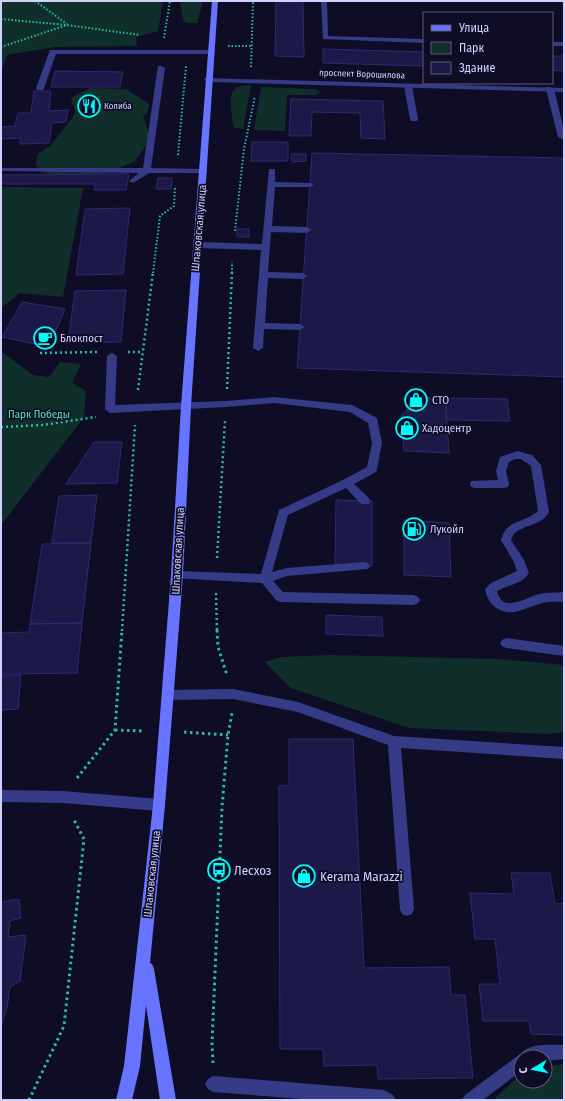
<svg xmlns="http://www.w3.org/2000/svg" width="565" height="1101" font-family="'Fira Sans Condensed',sans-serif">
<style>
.green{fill:#102f2a}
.building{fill:#1c1847;stroke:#2f2874}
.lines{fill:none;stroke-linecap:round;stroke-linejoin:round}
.path-far2{stroke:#27bca3;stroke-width:2;stroke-dasharray:1.5 2;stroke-linecap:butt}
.path-far1{stroke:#27bca3;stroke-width:2.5;stroke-dasharray:2 3;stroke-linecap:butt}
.path{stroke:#27bca3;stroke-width:3;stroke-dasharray:2.5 3.5;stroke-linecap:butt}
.service{fill:#353b86;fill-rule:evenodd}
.tertiary{fill:#353b86;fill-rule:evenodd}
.secondary{fill:#6874ff;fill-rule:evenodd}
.labels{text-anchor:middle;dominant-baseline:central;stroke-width:3.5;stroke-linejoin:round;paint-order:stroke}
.far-street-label{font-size:9px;fill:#d1d1ff;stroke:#0e0d25}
.far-poi-label{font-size:9px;fill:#d1d1ff;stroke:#0e0d25;text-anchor:start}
.street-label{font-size:11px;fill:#d1d1ff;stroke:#0e0d25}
.poi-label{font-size:11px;fill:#d1d1ff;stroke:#0e0d25;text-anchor:start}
.park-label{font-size:11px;fill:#55e6b2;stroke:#0e0d25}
.near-poi-label{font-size:13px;fill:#d1d1ff;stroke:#0e0d25;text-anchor:start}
</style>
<rect width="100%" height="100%" fill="#0e0d25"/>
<!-- green -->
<path class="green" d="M1,1H163L158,31L136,37L137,46L55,47L7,55L1,72Z
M180,1H203L197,23H187L183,20Z
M251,85L243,129L234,128C232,122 232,116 231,109C230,91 232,86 251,85Z
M263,87L315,89L320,92L317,95H287L285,131L256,130L254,129L261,88Z
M90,88L126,89L149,104L148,111L143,116L148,130L149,141L135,161L115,170L95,175L68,176L44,173L36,165L37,157L39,153L50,146L73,117L75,111L71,98Z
M1,187L83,188L63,297L20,293L1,308Z
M1,351L33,375L49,377L60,362L81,364L72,383L86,391L84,417L1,525Z
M329,655L499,659L564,665V732L548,734L409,728L291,688L265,662L281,657Z
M564,1064V1100H493L521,1074V1081H545V1066Z"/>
<!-- building -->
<path class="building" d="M276,1H303L304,57L275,56Z
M323,49L424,52V66L323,63Z
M552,56H564V71L552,70Z
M55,71L123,72L120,87H51Z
M34,91H51L49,111L68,110L66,122L52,123L49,143L20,144L21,138L1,139V127L15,126L18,113H31Z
M291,99L383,101L385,139L361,138L360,113L312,112L311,136H289Z
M252,142H288V161H251Z
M312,153L564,158V377L297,368Z
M291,154H306V161L292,162Z
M129,174L126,190H94L95,184H1V175Z
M158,178H172L171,189H156Z
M130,208L123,274L76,275L85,209Z
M237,229H249V237H237Z
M126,290L121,342L68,343L75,291Z
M22,302L65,309L49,347L2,337Z
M405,397L445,398L449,453L404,451L401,415L407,410Z
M445,398L507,399L510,421L447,420Z
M94,442H122L117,483L66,484Z
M97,495L91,543H52L59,496Z
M336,500L372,501V566L335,564Z
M404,520L449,523L451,577L404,575Z
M91,543L82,623L30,624L42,544Z
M326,615L382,617L383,636L326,634Z
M82,623L77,673L1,674V633L29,632L30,624Z
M21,675L18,709L1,710V676Z
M289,739H353L364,968L449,967L451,995H465L473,1078L378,1079L377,1065L324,1066L323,1049H280L279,786L289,785Z
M511,873H550L555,904L564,903V1035L531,1034L529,1021H483L479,984H500L495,939H475L470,893L514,894Z
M19,899L21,918L10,921L8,937L26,935L20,981L10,987L7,1008L1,1026V902Z"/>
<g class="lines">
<!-- path-far2 -->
<path class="path-far2" d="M35,1L67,24
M1,19L67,25
M164,38L170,1
M228,46H252
M1,47L67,25L140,35
M251,67L253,1
M178,155L186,66
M235,231L244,149L255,96
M153,273L160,216L174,206L175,186
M232,273V262"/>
<!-- path-far1 -->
<path class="path-far1" d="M128,352H143
M40,353L97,352
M227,389L232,272
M138,390L153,272
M1,427L43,425L96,417
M217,558L225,420
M216,593L217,631
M122,631L135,425"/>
<!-- path -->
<path class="path" d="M217,630L218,647L227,675
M115,730L145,731
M184,732L228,735
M77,778L115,730L122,630
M213,1063L212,1044L222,807L228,735L232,713
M29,1100L64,1026L84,839L73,818"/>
<!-- service -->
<path class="service" d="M321,1H327L328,36L424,39V43L323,39Z
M552,42H564V46H552Z
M50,50H211L215,52L211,54H56L44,88L43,90H37L36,88Z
M158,66H161L165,68L151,168L204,169H207V173H149L133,183L129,181L139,173L1,171V168H143Z
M405,84H411L412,86L418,119L417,121H411L410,119L404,86Z
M547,87H550L554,89L564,130V140L558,137L546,89Z
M269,169H275V182L310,183L314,185L310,187H275L272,226L307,227L311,230L307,233L271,232L268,272L303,273L307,276L303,279L268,278L265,323L300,324L305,327L300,330L264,329L263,348L258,351L253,348L261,250L197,248L193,245L197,242L262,244Z
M112,353L117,356L115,405L226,401L274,397L352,405L377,418L382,443L377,469L376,472L354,484L369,498L370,501L369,504H361L346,488L288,515L272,572L287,568L364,562L368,563L370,566L368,569L287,576L273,581L283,592L414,595L418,597L420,600L418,603L414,605L280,602L276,600L262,583L173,578L171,575L173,572L177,571L261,574L279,510L343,480L367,467L372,443L368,423L350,412L274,403L226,407L110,413L105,409L107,356Z
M517,451L532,455L541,465L549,512C540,529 516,523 511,540L524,560L529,573C523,584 507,585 497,591C502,614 525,598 539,594C547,592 556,593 564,592V602C556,602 547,601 539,604C532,606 526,609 519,611C502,616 488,606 485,589L491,583L517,571L514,562L501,540C507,518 524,524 538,511L531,466L521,459H515L509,462L506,471L509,484L508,487L504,488H475L471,487L470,484L471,481L498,480L496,471L500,457Z
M506,638L564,646V656L506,648L502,646L500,643L502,640Z
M233,689L298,702L394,736L564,747V759L401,748L414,909L412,914L407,916L402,914L400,909L388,745L298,712L233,699L168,700L164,699L162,695L164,691L168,690Z
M1,790L63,791L159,799L164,801L165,805L164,809L159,811L63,803L1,802Z
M564,1045V1059L545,1061V1057H521V1071L483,1100H462L465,1095L516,1057C522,1054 524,1049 531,1047C541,1044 554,1045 564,1045Z
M213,1076L384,1090L393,1095L396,1100H315L213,1092L208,1089L205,1084L208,1079Z"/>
<!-- tertiary -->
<path class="tertiary" d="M205,78L564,88V92L208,82L204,80Z"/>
<!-- secondary -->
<path class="secondary" d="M212,1H218L191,406L183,575L165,805L150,963L152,964L154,969L176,1100H160L146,1005L140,1066L132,1100H116L124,1066L153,805L171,575L181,406Z"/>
</g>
<!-- icons -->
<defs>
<g id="restaurant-ring" transform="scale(1.15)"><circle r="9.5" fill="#0e0d25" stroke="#00fcf9" stroke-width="1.5"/><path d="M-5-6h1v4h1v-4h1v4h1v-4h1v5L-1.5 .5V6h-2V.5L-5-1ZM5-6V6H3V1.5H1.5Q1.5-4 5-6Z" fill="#00fcf9"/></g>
<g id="cafe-ring" transform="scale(1.15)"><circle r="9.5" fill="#0e0d25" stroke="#00fcf9" stroke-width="1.5"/><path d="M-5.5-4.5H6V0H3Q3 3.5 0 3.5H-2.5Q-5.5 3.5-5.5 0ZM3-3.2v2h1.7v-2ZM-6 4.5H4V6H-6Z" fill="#00fcf9"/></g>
<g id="shop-ring" transform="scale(1.15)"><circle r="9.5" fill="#0e0d25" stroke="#00fcf9" stroke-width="1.5"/><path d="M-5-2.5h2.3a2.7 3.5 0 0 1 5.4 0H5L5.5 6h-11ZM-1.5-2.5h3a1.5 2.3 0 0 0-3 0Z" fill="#00fcf9"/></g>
<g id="fuel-ring" transform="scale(1.15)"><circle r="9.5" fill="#0e0d25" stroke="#00fcf9" stroke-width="1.5"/><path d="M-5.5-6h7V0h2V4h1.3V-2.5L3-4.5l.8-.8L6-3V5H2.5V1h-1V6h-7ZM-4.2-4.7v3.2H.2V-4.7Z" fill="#00fcf9"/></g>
<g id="bus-ring" transform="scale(1.15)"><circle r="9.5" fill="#0e0d25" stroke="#00fcf9" stroke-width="1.5"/><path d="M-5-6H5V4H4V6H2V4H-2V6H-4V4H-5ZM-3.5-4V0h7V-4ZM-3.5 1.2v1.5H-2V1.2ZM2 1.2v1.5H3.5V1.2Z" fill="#00fcf9"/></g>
</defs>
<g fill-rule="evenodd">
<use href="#restaurant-ring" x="89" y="106"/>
<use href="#cafe-ring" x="45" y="338"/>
<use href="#shop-ring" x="416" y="400"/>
<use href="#shop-ring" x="407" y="428"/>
<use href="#fuel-ring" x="414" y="529"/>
<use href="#bus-ring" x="219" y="870"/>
<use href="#shop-ring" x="304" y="876"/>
</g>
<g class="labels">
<!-- far-street labels -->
<g class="far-street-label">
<text transform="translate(362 74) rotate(2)">проспект Ворошилова</text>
</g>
<!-- far-poi labels -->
<g class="far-poi-label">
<text x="104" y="106">Колиба</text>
</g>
<!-- street labels -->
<g class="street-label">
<text transform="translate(199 228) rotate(-85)">Шпаковская улица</text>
<text transform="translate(178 551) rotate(-87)">Шпаковская улица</text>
<text transform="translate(152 874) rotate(-84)">Шпаковская улица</text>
</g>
<!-- poi labels -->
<g class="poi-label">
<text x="60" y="338">Блокпост</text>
<text x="432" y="400">СТО</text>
<text x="422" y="428">Хадоцентр</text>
<text x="430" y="529">Лукойл</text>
</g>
<!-- park labels -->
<g class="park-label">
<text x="39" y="414">Парк Победы</text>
</g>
<!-- near-poi labels -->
<g class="near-poi-label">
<text x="234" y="870">Лесхоз</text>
<text x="320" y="876">Kerama Marazzi</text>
</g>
</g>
<!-- border -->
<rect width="565" height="1101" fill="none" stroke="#d1d1ff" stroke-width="4"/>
<!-- legend -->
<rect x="423" y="12" width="130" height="72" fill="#0e0d25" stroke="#5c5b7c"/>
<rect x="431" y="25" width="20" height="6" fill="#6874ff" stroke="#5c5b7c"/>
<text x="459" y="32" font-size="12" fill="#d1d1ff">Улица</text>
<rect x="431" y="42" width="20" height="12" fill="#102f2a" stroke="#5c5b7c"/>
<text x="459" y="52" font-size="12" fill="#d1d1ff">Парк</text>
<rect x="431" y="62" width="20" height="12" fill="#1c1847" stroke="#5c5b7c"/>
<text x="459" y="72" font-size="12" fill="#d1d1ff">Здание</text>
<!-- north arrow -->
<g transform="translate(533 1069) rotate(261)"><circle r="19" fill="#0e0d25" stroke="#5c5b7c"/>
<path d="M0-3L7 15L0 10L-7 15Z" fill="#00fcf9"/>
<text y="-6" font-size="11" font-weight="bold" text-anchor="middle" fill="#d1d1ff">С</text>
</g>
</svg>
